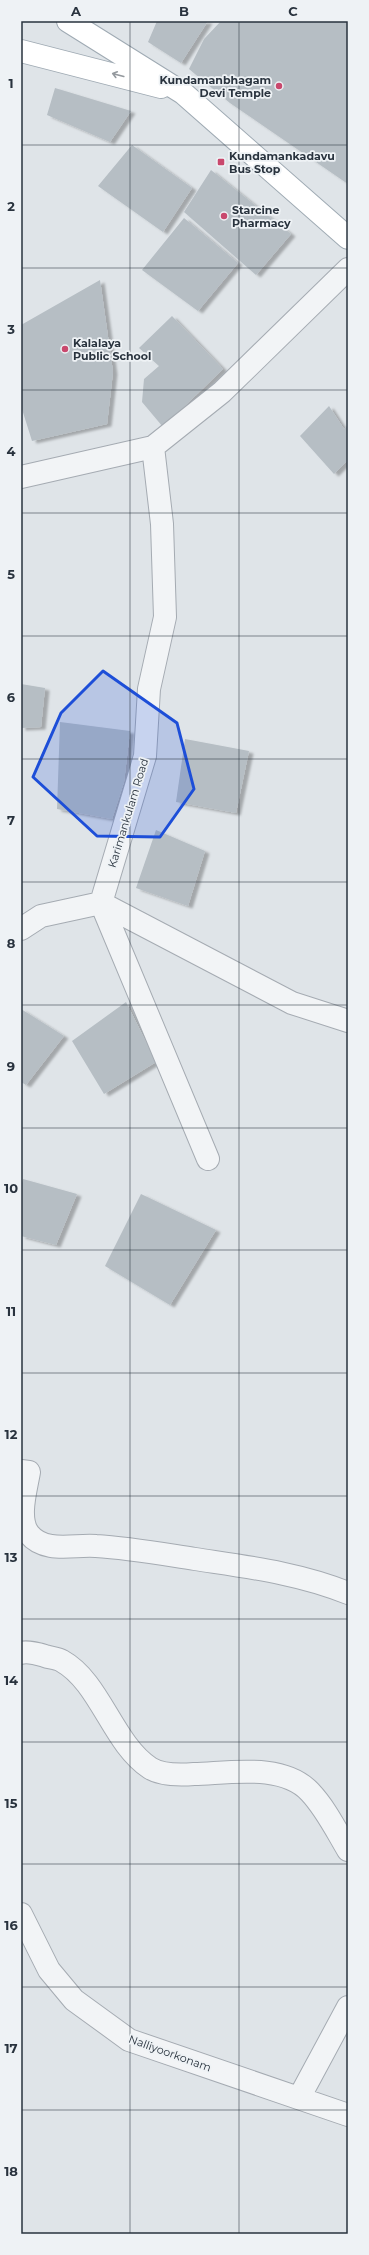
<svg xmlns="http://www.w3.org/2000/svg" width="369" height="2255" font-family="Montserrat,sans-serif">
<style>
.building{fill:#b6bec4;filter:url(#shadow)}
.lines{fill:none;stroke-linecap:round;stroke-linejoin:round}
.minor-casing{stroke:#a5abb2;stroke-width:24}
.major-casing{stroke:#9faab3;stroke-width:24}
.minor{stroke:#f2f4f6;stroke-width:22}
.major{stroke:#fff;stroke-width:22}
.oneway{stroke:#94999e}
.marked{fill:#1d4ed8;fill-opacity:0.2;stroke:#1d4ed8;stroke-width:3;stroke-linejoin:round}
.grid{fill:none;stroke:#29333e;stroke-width:1;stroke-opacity:0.55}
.poi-dot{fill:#c9486d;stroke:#eef2f5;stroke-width:1.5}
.labels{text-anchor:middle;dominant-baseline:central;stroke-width:3.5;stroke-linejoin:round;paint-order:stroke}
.poi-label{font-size:11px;font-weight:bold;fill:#29333e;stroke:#eef2f5;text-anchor:start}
.street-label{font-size:11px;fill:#29333e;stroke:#eef2f5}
.neatline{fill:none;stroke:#29333e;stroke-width:1.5}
.grid-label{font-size:13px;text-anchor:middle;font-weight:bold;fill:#29333e}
</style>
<defs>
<filter id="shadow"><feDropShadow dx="4.5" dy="2.5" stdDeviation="1" flood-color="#0004"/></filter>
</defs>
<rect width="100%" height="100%" fill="#dfe4e8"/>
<!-- building -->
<path class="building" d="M157,21H208L181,63L148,42Z
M221,21H348V184L230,103L189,69L204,39Z
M55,88L131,111L110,142L47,115Z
M132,145L192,188L163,232L98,186Z
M211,170L291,234L256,275L184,212Z
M184,218L238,263L198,311L142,270Z
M100,280L113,372L107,424L32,441L21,406V325Z
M172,316L223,369L163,427L142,402L144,379L159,366L139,348Z
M329,406L344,429L348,425V460L334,474L300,436Z
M21,684L45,688L41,727L21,728Z
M60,722L130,731L124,782L112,819L57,809Z
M185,739L249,751L236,813L176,802Z
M156,830L205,851L188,906L136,888Z
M126,1002L156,1062L104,1094L72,1041Z
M21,1009L64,1036L26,1085L21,1082Z
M23,1179L77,1194L56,1245L21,1236V1187Z
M141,1194L216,1230L170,1305L105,1266Z"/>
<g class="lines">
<!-- minor casing -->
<g class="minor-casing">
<path id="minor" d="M21,477L153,447L222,392L348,269
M101,903L208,1159
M101,903L292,1003L348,1021
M21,929L41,916L101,903L145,756L149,689L165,617L162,524L153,447
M21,1471L29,1472C26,1490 17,1519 29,1534C45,1554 75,1544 96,1546C129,1548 162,1554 195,1559C247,1567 299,1573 348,1593
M21,1653C28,1651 38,1654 45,1656C50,1658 57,1658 62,1661C100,1682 113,1744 150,1768C161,1775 181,1775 194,1774C230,1773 283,1763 310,1792C326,1809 336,1830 348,1850
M21,1914L49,1970L74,2000L129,2040L348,2115
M299,2098L348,2007"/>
</g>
<!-- major casing -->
<g class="major-casing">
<path id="major" d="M68,21L183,93L348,238
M21,51L161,87"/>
</g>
<!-- minor -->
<use href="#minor" class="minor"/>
<!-- major -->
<use href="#major" class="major"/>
</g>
<!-- one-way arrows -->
<defs><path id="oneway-shaft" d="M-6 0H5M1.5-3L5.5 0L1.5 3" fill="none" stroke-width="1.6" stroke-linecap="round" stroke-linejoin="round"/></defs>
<use class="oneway" href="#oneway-shaft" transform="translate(118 75) rotate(-165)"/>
<!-- marked area -->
<path class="marked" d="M103,671L177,723L194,789L160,837L97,836L33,777L61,713Z"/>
<!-- grid -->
<path class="grid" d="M130,21V2234M239,21V2234M21,145H348M21,268H348M21,390H348M21,513H348M21,636H348M21,759H348M21,882H348M21,1005H348M21,1128H348M21,1250H348M21,1373H348M21,1496H348M21,1619H348M21,1742H348M21,1864H348M21,1987H348M21,2110H348"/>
<!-- markers -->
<g class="poi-dot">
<circle cx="279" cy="86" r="4"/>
<rect x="217" y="158" width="8" height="8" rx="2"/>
<circle cx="224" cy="216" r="4"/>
<circle cx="65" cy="349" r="4"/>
</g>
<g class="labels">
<!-- poi labels -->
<g class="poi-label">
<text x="271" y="80" text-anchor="end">Kundamanbhagam<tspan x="271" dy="13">Devi Temple</tspan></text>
<text x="229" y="156">Kundamankadavu<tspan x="229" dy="13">Bus Stop</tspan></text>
<text x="232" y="210">Starcine<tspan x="232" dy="13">Pharmacy</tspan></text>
<text x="73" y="343">Kalalaya<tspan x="73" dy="13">Public School</tspan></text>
</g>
<!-- street labels -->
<g class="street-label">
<text transform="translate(128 813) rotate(-73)">Karimankulam Road</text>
<text transform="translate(170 2053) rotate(20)">Nalliyoorkonam</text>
</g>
</g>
<!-- border -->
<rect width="369" height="2255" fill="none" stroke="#eef2f5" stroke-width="44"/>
<rect x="22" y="22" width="325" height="2211" class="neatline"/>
<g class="grid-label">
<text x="76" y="16">A</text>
<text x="184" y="16">B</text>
<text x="293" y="16">C</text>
<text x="11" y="88">1</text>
<text x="11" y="211">2</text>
<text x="11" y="334">3</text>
<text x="11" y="456">4</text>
<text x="11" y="579">5</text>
<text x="11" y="702">6</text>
<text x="11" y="825">7</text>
<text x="11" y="948">8</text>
<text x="11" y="1071">9</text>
<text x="11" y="1193">10</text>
<text x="11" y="1316">11</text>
<text x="11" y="1439">12</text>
<text x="11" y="1562">13</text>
<text x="11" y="1685">14</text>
<text x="11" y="1808">15</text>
<text x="11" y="1930">16</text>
<text x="11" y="2053">17</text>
<text x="11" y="2176">18</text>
</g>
</svg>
